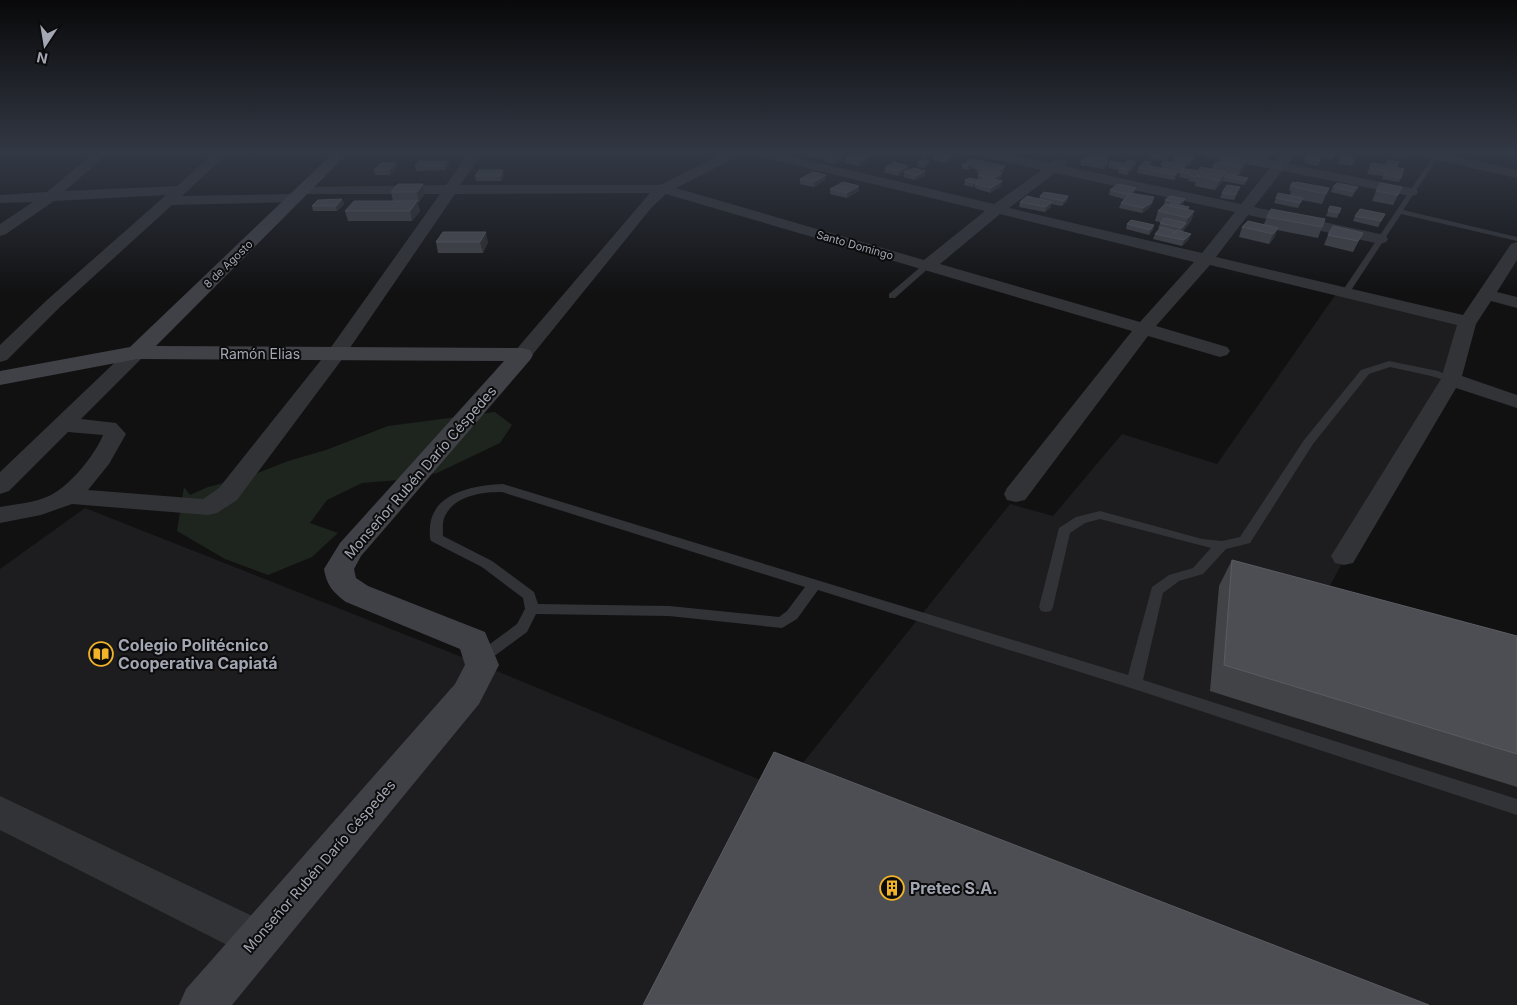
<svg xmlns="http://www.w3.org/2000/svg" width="1517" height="1005" font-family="Inter,sans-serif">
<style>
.built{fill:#1d1d1f}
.green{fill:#1d251e}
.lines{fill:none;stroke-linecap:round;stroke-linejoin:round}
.lane{fill:#323337;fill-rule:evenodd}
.street{fill:#323337;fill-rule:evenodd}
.secondary{fill:#404147;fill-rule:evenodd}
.wall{fill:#424347}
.shaded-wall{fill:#2a2b2d}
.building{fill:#4d4e53;stroke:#5a5c62}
.labels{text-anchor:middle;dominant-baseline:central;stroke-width:4;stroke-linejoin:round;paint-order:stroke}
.far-street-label{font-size:11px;fill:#a2a7b3;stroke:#0c0c0d}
.street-label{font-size:14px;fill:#a2a7b3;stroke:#0c0c0d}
.near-poi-label{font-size:16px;font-weight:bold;fill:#a2a7b3;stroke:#0c0c0d;text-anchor:start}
</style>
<rect width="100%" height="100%" fill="#111112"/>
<!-- built -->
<path class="built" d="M1336,294L1470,327L1320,604L1517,662V1005H0V569L85,508L482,665L782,789L1010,504L1053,516L1122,434L1217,464Z"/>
<!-- green -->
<path class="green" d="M495,412L512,425L500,443L437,473L399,480L362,483L327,500L310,523L338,533L312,557L268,575L225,559L177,531L184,487L190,495L208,487L253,475L288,461L326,450L388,426Z"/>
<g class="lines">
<!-- lane -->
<path class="lane" d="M1434,155L1439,156L1403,210L1517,237V241L1401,214L1348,295H1342L1341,293Z
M924,264L931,266L895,298H889V294Z
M1389,361L1438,371L1456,379L1451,382L1431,376L1390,367L1369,374L1313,444L1250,543L1226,549L1203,574L1179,581L1163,593L1143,680L1517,799V815L1134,689L818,590L797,619L782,628L669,616L536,614L527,632L485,663L480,665L475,663L472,659L475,655L517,624L525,609L523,598L482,567L431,541C429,536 430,531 430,526C433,492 476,485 503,484L1128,675L1152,587L1169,575L1193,568L1211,548L1100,519L1085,523L1070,533L1053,607L1051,611L1046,612L1041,611L1039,607L1059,528L1076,517L1100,511L1202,539L1222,541L1240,537L1304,440L1361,370ZM502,492L805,587L787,611L779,617L669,606L538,604L534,592L492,561L443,536C443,530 442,522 445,516C455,495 483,492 502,492Z"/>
<!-- street -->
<path class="street" d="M92,154H107L65,191L177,186L213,154H227L182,196L295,194L300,195L302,198L300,201L295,202L172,205L59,308L7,360L0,362V345L47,300L166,195L54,201L6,234L0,236V224L33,202L0,203V195L47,192Z
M468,154H482L460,185H660L722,154H738L737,157L676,188L924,260L985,211L761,157L759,154H782L994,204L1042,170L983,157L982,154H1005L1050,163L1061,158L1068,162L1064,166L1241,204L1274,163L1279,162L1411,188L1416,189L1418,192L1416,195L1411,196L1282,171L1254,207L1380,234L1386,236L1388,239L1386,242L1380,244L1248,215L1216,257L1463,315L1511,244L1517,242V260L1497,292L1517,297V308L1491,301L1476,324L1462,376L1517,395V408L1456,388L1353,563L1344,565L1335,563L1331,556L1441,379L1457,325L1210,265L1156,326L1227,347L1230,351L1227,355L1220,357L1148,336L1025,500L1016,502L1007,500L1004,494L1007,488L1132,331L666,194L652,207L529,359L522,361L515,359L512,355L515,351L650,193L455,194L343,358L237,500L217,513L208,515L72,504L41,515L0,523V507C16,504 34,503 49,496C69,487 95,455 103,435L68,432L9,491L0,494V472L130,348L137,346L144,348L147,352L144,356L81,419L116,423L126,434L109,464L88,490L203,499L219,488L329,350L440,194H303L298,193L296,190L298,187L446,185ZM1055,173L1235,212L1202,253L1009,208ZM1000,214L1194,262L1140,322L940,264Z
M1421,154H1445L1517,170V178L1423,157Z
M0,796L271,925L277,939L271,953L257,959L243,953L0,830Z"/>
<!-- secondary -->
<path class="secondary" d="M332,154H347L156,346L522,348L530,350L533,355L530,360L361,556L354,569L356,578L368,586L485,632L499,665L479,704L232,1005H179L186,989L455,684L465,665L460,649L346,602C333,592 327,586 324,569L340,543L504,361L137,359L0,385V371L130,347Z
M1204,154H1235L1275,161L1281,154H1295L1284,169L1279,170L1211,158L1206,157Z"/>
</g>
<!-- wall -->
<path class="wall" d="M805,154H830L821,159L805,155Z
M914,154H934L926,158L914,155Z
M1089,154H1105L1104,155L1108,161L1107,166L1104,169L1080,165L1081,161Z
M1124,154H1137L1134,156Z
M1151,154H1171L1166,161L1149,158Z
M1238,154H1270L1266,159Z
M1319,154H1336L1332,160L1321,158L1318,166L1304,163L1307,155L1318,157Z
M1393,154H1409L1406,160L1391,157Z
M871,155L870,160L858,166L844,163L845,158Z
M843,156V161L835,164L825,162V157Z
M933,156H956L947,163L933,160Z
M1173,158L1193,161L1189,166L1186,165L1185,169L1192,174L1199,171L1212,169L1213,166L1220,163L1246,161L1243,170L1238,176L1248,178L1244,185L1223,181L1225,174L1223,181L1215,190L1195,186L1196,181V182L1188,181L1190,176L1188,179L1179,177L1180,173H1178L1177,176L1174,180L1137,173L1138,168L1151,162L1150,165L1161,168V165L1172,162Z
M970,159L1004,171L1001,173V178L997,180L1001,186L990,193L975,188V186L973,187L964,185L965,180H978V175L981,174L977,173V170L971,168L968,170L962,169V165Z
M1340,159H1351L1355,160L1352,166L1338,164Z
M448,161L449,165L445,170L416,171L415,166Z
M929,161L928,165L924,168L917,167L918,162Z
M1110,161L1122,166L1136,162L1135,167L1127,175L1118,173L1119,170L1108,168Z
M396,163L397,167L390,175H375L374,170Z
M1371,163L1396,167L1401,178L1399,182L1382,179L1383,176L1367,174Z
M908,166V170L898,176L884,172L885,168Z
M925,171V176L915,180L904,177V172Z
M504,175L501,181H476L475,176Z
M800,179L825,180L814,187L800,184Z
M423,184L425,193L419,202H417L420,211L412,221H348L345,211L393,201L391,192Z
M1290,186L1329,188L1322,204L1302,200L1298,208L1274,203L1276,198L1290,195L1291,191L1289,190Z
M1333,187L1355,192L1352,197L1331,192Z
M1402,187L1393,205L1372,201L1376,191Z
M1136,188L1134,194L1153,202L1149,208L1142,213L1119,208L1121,203L1124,199L1109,195L1110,190Z
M830,189L859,191L847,198L830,194Z
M1238,192L1234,200L1220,198L1222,193Z
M1040,196H1068L1067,201L1062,206L1051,204V207L1045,212L1019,207L1020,202L1039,199Z
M342,199L344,204L337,211H313L312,206Z
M1185,199L1183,204L1181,205L1188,210L1194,211L1191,221L1182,232L1189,239L1182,246L1153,239L1155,234L1160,229L1158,228L1161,222L1155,221L1158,211L1164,205L1165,200Z
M1341,208L1337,218L1326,216L1328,211Z
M1385,214L1378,227L1353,221L1355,216Z
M1267,217L1322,227L1318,238L1277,230L1274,238L1269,244L1239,237L1242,227L1264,224Z
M1127,224L1154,225L1153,230L1149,235L1126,229Z
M1363,233L1353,252L1324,245L1328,235Z
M436,242H488L483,253H438Z
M1232,560L1517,636V787L1210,691L1219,586Z"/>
<!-- shaded-wall -->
<path class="shaded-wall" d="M821,154H830L821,159Z
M927,154H934L926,158Z
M953,154H957L956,156L947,163V158Z
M871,155L870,160L858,166L859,161Z
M843,156V161L835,164V160Z
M1194,157L1193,161L1189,166L1190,161Z
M448,161L449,165L445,170L444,166Z
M929,161L928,165L924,168L925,164Z
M1108,161L1107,166L1104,169L1105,165Z
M1246,161L1243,170L1238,177L1241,168Z
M1136,162L1135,167L1127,175L1128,170Z
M396,163L397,167L390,175L389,170Z
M971,164V168L968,170V166Z
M908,166V170L898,176L899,171Z
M1005,166L1004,171L1001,174L1002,173L1001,178L992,184L993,179L998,172Z
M503,170L504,175L501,181L500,176Z
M925,171V176L915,180L916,176Z
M1179,171L1177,176L1174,180L1175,175Z
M1226,172L1223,181L1215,190L1219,181Z
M826,175L825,180L814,187V182Z
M979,180L978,184H975V186L973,187L974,183Z
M1002,181L1001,186L990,193L991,188Z
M423,184L425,193L419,202L417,192Z
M859,186V191L847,198V193Z
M1136,188L1134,193L1127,199L1128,195Z
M1068,196L1067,201L1062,206L1064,201Z
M1154,197L1153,202L1149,208L1142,213L1143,208Z
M342,199L344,204L337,211L336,206Z
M1185,199L1183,204L1179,208L1180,203Z
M417,201L420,211L412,221L410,211Z
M1052,202L1051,207L1045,212L1046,207Z
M1194,211L1191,221L1180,233L1182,228L1186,223L1188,218Z
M1154,225L1153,230L1149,235L1150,230Z
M1278,228L1274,238L1269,244L1273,234Z
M486,232L488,242L483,253L480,242Z
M1191,234L1189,239L1182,246L1184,240Z"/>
<!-- building -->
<path class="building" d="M832,154H834L843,156L835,160L825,157Z
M853,154H866L871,155L859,161L845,158Z
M936,154H953L947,158L933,156Z
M1089,154H1098L1110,156L1105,160L1108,161L1105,165L1081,161Z
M1152,154H1169L1167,156Z
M1177,154H1179L1194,157L1190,161L1173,158Z
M1323,154H1335L1334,156Z
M1344,154L1352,156L1350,159L1355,160L1354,162L1340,159Z
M1307,155L1321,157L1320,161L1305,159Z
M1224,157L1246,161L1241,168L1219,163Z
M922,159L929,161L925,164L918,162Z
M970,159L1005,166L998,172L1002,173L993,179L1002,181L991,188L975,184L985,177L978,175L987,170L977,168L980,166L971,164L968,166L962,165Z
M1128,160L1136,162L1128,170L1119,168Z
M1388,160L1399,162L1396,167L1404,169L1401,178L1384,175L1385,171L1370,169L1371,163L1385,165Z
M419,161H448L444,166H415Z
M1110,161L1123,163L1120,165L1109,164Z
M1145,161L1151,162L1149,165L1154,167L1179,171L1175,175L1138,168Z
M1164,161L1186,165L1183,169L1193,170L1189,174L1180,172L1183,169L1161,165Z
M894,162L908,166L899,171L885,168Z
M1216,162L1220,163L1218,167L1213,166Z
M381,163H396L389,170H374Z
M1200,167L1206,168L1203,171H1202L1197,177L1190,176L1194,170L1199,171Z
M914,168L925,171L916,176L904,172Z
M1206,168L1226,172L1219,181L1198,176Z
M479,170H503L500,176H475Z
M813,172L826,175L814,182L800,179Z
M1226,174L1248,178L1246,181L1225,177Z
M970,178L979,180L974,183L965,180Z
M843,182L859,186L847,193L830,189Z
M1293,182L1295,183L1293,186H1290Z
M1296,182L1329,188L1326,194L1293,187Z
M1337,183L1358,187L1354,192L1333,187Z
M1380,183L1402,187L1398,195L1376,191Z
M398,184H423L417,192H391Z
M1118,184L1136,188L1128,195L1110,190Z
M1227,185L1240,187L1235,195L1222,193Z
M1044,192L1068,196L1064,201L1040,196Z
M1130,193L1154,197L1151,203L1143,208L1121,203Z
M1278,193L1303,198L1300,203L1276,198Z
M1027,196L1052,202L1046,207L1020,202Z
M1170,196L1185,199L1180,203L1165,200Z
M342,199L336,206H312L318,200Z
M354,201H417L410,211H345Z
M1171,203L1189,207L1187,210L1169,206Z
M1165,204L1194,211L1188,218L1158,211Z
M1330,206L1341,208L1339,213L1328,211Z
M1271,209L1325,219L1322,227L1267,217Z
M1360,209L1385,214L1381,221L1355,216Z
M1164,218L1186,223L1182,228L1160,223Z
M1131,220L1154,225L1150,230L1127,224Z
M1248,221L1278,228L1273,234L1242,227Z
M1333,226L1363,233L1358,241L1328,235Z
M1161,227L1175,231L1173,234L1177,230L1191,234L1184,240L1155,234Z
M443,232H486L480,242H436Z
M1232,560L1517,636V754L1224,665Z
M774,752L1429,1005H643Z"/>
<!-- sky -->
<linearGradient id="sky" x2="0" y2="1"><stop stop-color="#09090a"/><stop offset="0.52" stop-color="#323844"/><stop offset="1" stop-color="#323844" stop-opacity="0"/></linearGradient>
<rect width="1517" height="294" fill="url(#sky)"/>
<!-- icons -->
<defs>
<g id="library-ring" transform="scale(1.25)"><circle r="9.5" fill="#0c0c0d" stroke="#f2b329" stroke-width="1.5"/><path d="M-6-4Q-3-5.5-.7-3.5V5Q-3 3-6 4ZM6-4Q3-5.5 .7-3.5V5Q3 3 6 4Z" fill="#f2b329"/></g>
<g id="building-ring" transform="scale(1.25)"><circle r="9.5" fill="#0c0c0d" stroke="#f2b329" stroke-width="1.5"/><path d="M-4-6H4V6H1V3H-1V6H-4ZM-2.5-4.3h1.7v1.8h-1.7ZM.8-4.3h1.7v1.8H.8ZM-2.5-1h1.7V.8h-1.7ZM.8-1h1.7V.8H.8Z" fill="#f2b329"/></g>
</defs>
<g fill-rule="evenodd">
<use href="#library-ring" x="101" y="654"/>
<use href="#building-ring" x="892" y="888"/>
</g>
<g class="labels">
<!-- far-street labels -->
<g class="far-street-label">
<text transform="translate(855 245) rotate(16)">Santo Domingo</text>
<text transform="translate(228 264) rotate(-44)">8 de Agosto</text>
</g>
<!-- street labels -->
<g class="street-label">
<text x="260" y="353">Ramón Elias</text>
<text transform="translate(420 472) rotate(-49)">Monseñor Rubén Darío Céspedes</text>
<text transform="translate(319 866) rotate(-49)">Monseñor Rubén Darío Céspedes</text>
</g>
<!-- near-poi labels -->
<g class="near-poi-label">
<text x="118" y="645">Colegio Politécnico<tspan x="118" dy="18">Cooperativa Capiatá</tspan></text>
<text x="910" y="888">Pretec S.A.</text>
</g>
</g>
<!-- north arrow -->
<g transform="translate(45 45) rotate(192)" stroke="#0c0c0d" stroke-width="4" paint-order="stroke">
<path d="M0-4L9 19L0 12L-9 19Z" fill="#a2a7b3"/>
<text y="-8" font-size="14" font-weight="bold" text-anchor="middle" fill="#a2a7b3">N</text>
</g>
</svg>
